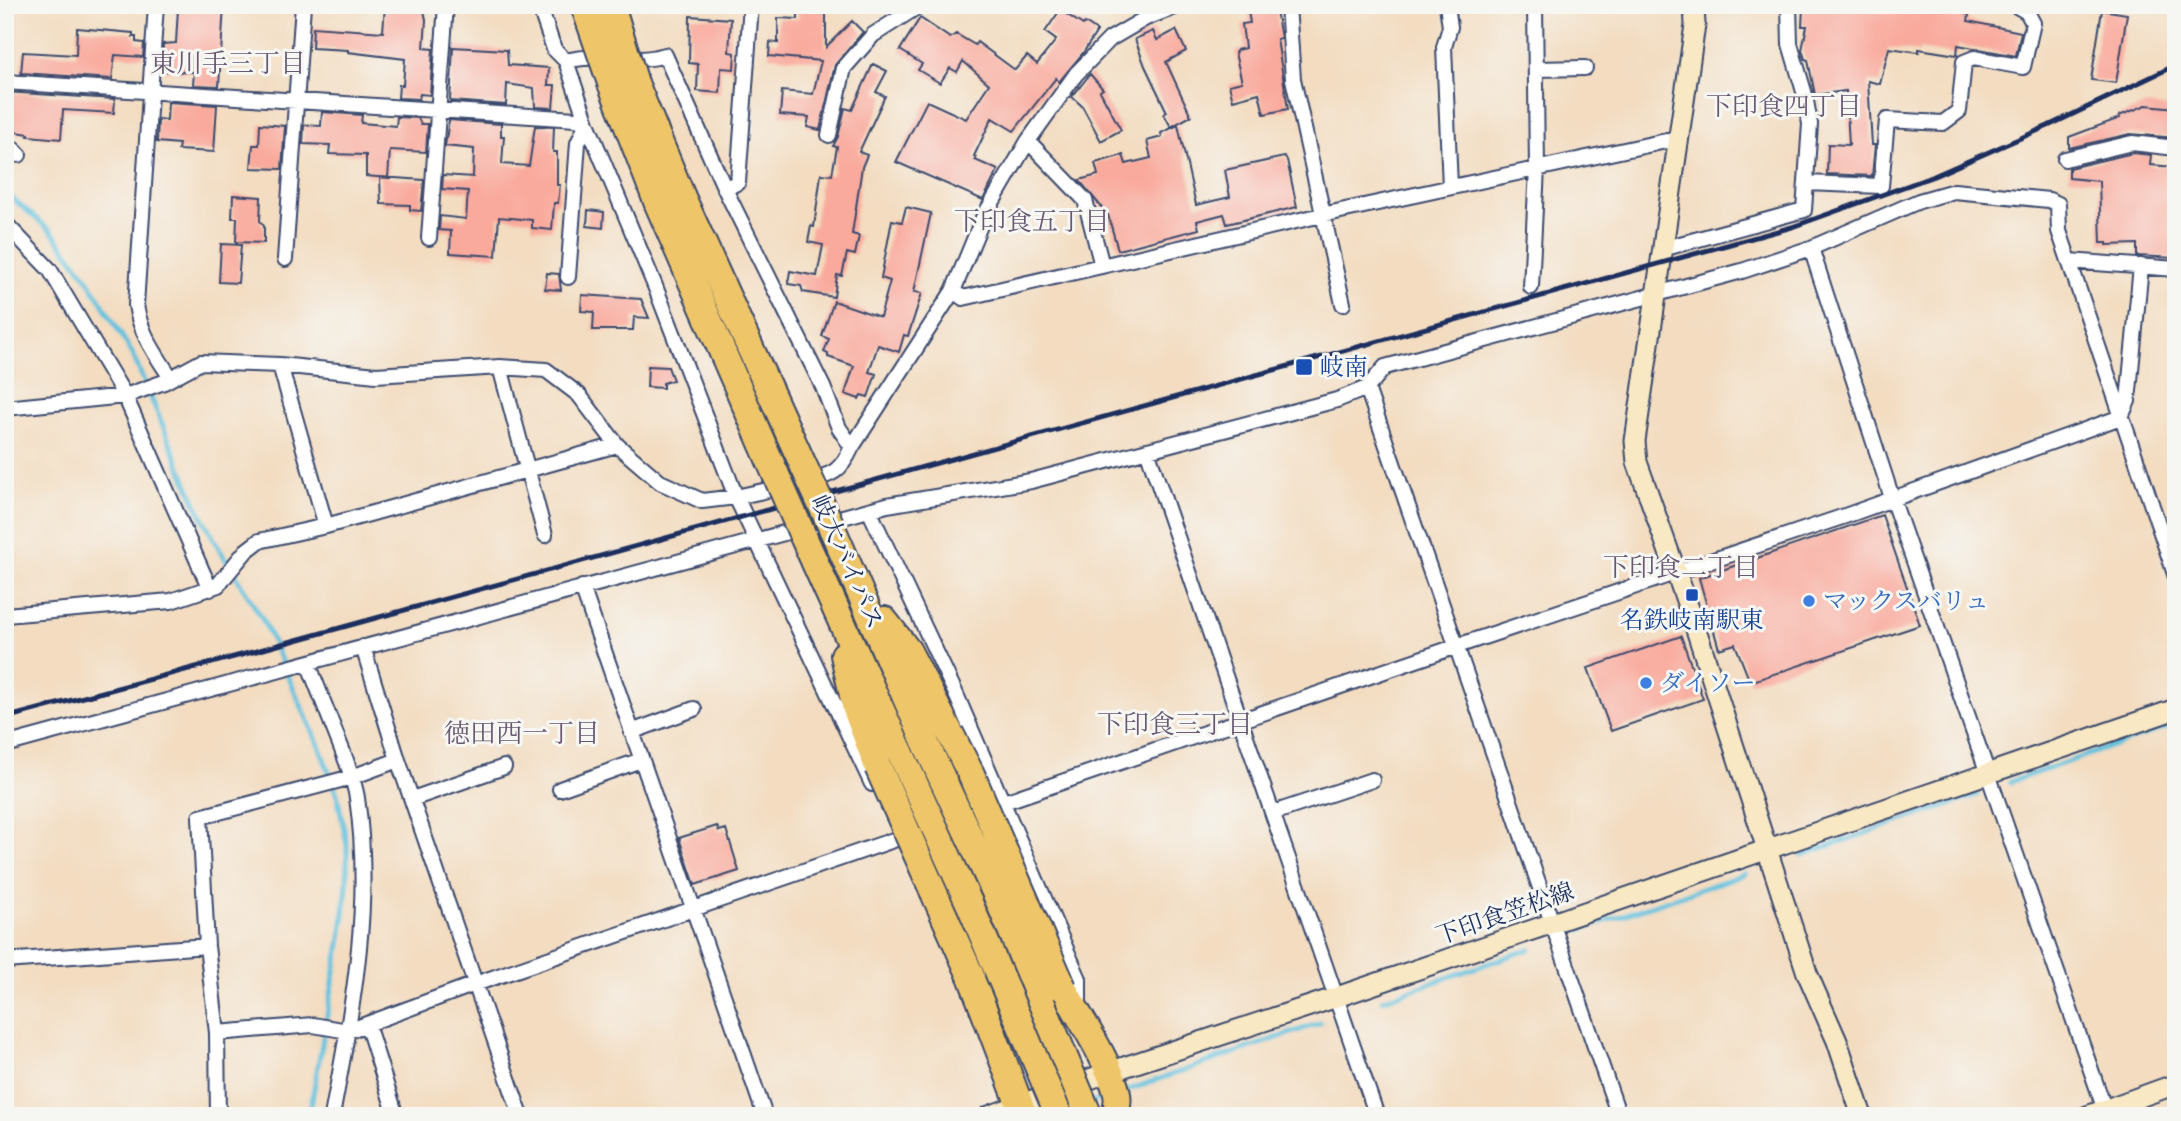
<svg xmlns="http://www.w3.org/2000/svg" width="2181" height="1121" font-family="'IM FELL Double Pica','Noto Serif JP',serif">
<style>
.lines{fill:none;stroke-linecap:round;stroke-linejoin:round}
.stream{stroke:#60c1de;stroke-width:5}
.building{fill:#f9aa9d}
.street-casing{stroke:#3b496d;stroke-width:18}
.secondary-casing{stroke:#3b496d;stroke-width:23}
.highway-casing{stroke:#3b496d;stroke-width:30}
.street{stroke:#fff;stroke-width:14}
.secondary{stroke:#f8e8c3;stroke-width:19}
.highway{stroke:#eec569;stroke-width:26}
.rail{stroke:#1b2f5e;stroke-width:5}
.highway-bridge-casing{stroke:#3b496d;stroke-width:30;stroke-linecap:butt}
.highway-bridge{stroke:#eec569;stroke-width:26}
.transit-dot{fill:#1a4fb4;stroke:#f6f6f2;stroke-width:2.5}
.shop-dot{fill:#3f7fe0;stroke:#f6f6f2;stroke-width:2.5}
.labels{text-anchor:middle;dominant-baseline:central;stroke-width:6;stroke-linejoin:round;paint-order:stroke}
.transit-label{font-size:24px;fill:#164399;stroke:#f6f6f2;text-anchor:start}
.street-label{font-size:24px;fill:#1b2f5e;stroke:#f6f6f2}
.shop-label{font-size:24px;fill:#366cbe;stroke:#f6f6f2;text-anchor:start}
.neighbourhood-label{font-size:26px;fill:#695a74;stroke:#f6f6f2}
</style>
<rect width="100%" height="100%" fill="#f6f6f2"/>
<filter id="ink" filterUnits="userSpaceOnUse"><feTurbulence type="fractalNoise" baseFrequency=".0143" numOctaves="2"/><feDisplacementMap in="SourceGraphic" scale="14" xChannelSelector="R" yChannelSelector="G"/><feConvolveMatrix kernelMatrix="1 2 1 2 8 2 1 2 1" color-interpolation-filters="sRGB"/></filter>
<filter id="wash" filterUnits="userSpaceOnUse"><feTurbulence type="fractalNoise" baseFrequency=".00686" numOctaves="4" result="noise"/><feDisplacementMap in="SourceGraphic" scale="28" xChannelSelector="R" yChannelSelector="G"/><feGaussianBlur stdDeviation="1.57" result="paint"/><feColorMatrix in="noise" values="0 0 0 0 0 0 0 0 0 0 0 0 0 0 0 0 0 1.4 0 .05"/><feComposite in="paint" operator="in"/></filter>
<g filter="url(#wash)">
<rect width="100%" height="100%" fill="#f3dcc0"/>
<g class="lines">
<!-- stream -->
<path class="stream" d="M5,192L52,232L87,278L132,353L196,504L217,545L263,620L320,748L337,794L347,845V885L342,932L309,1116
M2010,782L2176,724
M1802,855L1977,795
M1573,932L1745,874
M1382,1000L1530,949
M1125,1091L1320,1023
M1090,1103L1110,1096"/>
</g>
<g id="blocks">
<!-- building -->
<path class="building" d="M197,5H224L219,86L193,85L194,72L161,71L163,44L176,43L178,8L196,9Z
M385,5H423L426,20L424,48L433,49L430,95L420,94L419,99L398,98L399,85H403L405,59L348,52V50L312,48L313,27L383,32Z
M1247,5H1275L1281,38L1277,39L1288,109L1264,114L1259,93L1233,100L1229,85L1242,82L1235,53L1237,50L1245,48L1242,24L1250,23Z
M1810,5H1967L1966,14L1969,15L1968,21L2021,32L2016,56L1958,45L1957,55L1919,49V52L1889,48L1880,84L1868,81L1872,145H1875L1872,176L1827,174L1828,144L1849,145L1846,91L1815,95L1808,60L1805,59L1802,50L1807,26H1802L1803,8L1809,9Z
M798,9L826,10V47L852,21L863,32L835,65L820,130L807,127L809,117L780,115L782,91L813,94L821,61L769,56L770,42L778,43V18L798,19Z
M1060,10L1083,25L1085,23L1097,31L1083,53L1059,82L1056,78L1014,131L992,118L974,156L976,157L975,160L998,170L983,200L896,162L927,101L966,119L989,84L963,61L957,72L950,68L940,83L918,70L922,64L900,50L920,18L950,38L956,34L975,45L977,42L1015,70L1027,56L1037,64L1056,40L1045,32Z
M2102,10L2127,14L2116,83L2091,80Z
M690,16L731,19L729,52L735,53L734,69L721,68L720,93L697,91L698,64L689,63Z
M77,28L133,33V37H136V42L144,43L143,57L115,55L112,79L21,73L23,52L76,55Z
M1176,30L1186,51L1166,62L1191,116L1171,127L1164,114L1167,112L1145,66L1135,39L1153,31L1157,40Z
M453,47L507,50L508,65L549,68L548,85H555L553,108L535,107L534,88L507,84L506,105L450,101Z
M873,64L887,71L876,92L885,96L859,152L867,155L862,167L852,234L859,236L855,255L847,253L842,276L837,275L834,297L803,292L801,286L788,284L790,271L817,276L823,245L808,242L811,226L814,227L821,174L832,175L837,147L833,146L838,137L845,108L852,110Z
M1090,74L1103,89L1100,91L1121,130L1101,141L1082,106L1072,97Z
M5,92L115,99L114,113L63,110L61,139L28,136L29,134L23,133L5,131Z
M168,102L217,105L214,152L178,150L179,144L157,142L158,119L167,120Z
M2146,105L2176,108V138L2130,134L2069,148V137L2120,118L2119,116Z
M322,112L362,115L361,123L396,126L397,117L418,118L421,124H428L426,152L390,150L388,178L366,176V155L329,154L330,145L303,144L304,125L321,126Z
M449,120L501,124V136H504L502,164L529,166L535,126L554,127L553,152H557V185H560L558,203H554L552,230L532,228V220L499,217L496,256L450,253L451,231L439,230L440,216L466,219L468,191L442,189L443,175L473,177L474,149L445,146Z
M260,124L285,126L282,169L251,168L253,145H259Z
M1178,125L1196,205L1230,197L1225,170L1284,157L1287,160L1297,207L1227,224L1224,214L1197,221L1199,229L1118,250L1108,215L1079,180L1098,175L1095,163L1123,155L1126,164L1151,158L1147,141L1162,137L1161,133Z
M2133,153L2151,155L2150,165L2175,167L2176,258L2137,256V244L2107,245V243H2101L2099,181L2069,178V168Z
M380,177L424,180L421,211L410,210V205L381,204Z
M233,195L261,197L260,221L264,226V243L236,242L237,218H232Z
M906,207L931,213L914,292L922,293L908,336L904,335L899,352L878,345L869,372L876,374L868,397L861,395L859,399L845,394L854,366L828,357V354L824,352L829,339L822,336L834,301L880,317L890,281L881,278L892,220L902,222Z
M588,210L604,212L603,228L587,226Z
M221,244L241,245L238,283L219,282Z
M547,273L559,274L561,290L545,289Z
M582,295L641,299L649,318L634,317L633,330H593L594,312L581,311Z
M648,366L668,367L673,380L663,383V388L647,387Z
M1882,515L1920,625L1750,682L1735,644L1719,649L1699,578Z
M1681,636L1703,699L1611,731L1588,668Z
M717,826L719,831L726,829L739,871L695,885L679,838Z"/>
</g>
</g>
<g filter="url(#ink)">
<use href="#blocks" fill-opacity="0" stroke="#3b496d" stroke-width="2"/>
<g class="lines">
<!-- street casing -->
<g class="street-casing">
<path id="street" d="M156,5L136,305C140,333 156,355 171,378
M539,5L554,49L566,61L587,123L655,286L736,497L872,784
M1288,5L1293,79L1343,304
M1447,5L1450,27L1444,47L1450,187
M566,61C599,52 632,65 665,55L725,189L823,387L839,428L852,447
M1536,69L1585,68
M5,82L576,119L587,123L578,143L568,277
M829,135L844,68L873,35L920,5
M5,141L19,155
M1028,141L1085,200L1102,266
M2065,159L2132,143L2176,148
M1806,183L1881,186L1887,120L1943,123L1959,111L1964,62L1974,58L2023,67L2033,23L2027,12L2015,5
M725,189L738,182L751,5
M5,223L50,270L125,396L210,589
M429,238L446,5
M1811,248L1892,498L2107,1116
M1662,249L1804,210L1810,124L1805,95L1790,44L1789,5
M285,259L303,5
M2069,261L2176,269
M1531,287L1537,168L1535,5
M953,291L963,298L1322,215L1666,141L1679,142
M280,365L326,526
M500,367L545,535
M1367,388L1619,1116
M5,408L125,396L164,382L201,362L280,365L376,375L500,367L546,370L579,395L617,445L660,482L702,501L736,497L786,486
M1147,450L1377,1116
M806,481C832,475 840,473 852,447L953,291L983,218L1028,141L1076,74L1110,39L1146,18L1180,5
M869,510L955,692L1079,979V1008
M582,587L765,1116
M5,615L171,601L218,585L246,551L259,541L326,526L617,445
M363,647L398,760L521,1116
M308,663C318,689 329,716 339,742C346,760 354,779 357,798C373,907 352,1009 332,1116
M631,732L694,709
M5,745L887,505L1031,481L1337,400L1367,388L1385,367L1742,271L1811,248L1919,201L1954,191L2049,200L2058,204L2059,231L2176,577
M560,789L641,760
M412,799L504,767
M1273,813L1372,780
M5,961L207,946
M367,1024L396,1116
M217,1033L313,1025L348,1031L475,984L1469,642L1845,516L2121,417L2128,401L2141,266
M218,1116L217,1033L207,946L200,817L352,777L398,760"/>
</g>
<!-- secondary casing -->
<g class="secondary-casing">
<path id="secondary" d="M1694,5L1695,25L1635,441L1637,462L1693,620L1807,973L1837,1041L1862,1116
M989,1116L1109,1072L1337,997L2176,709
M2087,1116L2176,1084"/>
</g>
<!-- highway casing -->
<g class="highway-casing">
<path id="highway" d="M611,83L658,204L776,475
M635,83L682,197L805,469
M832,528L927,746
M803,536L901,754
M884,620L908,651L950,733
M844,655L856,709L878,767
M971,976L1024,1116
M1063,988C1078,1015 1111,1065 1117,1094C1119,1101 1115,1108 1118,1116"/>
</g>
<!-- street -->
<use href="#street" class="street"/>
<!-- secondary -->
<use href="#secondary" class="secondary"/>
<!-- highway -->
<use href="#highway" class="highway"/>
<!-- rail -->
<path class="rail" d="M5,718L260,650L1792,227L1934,176L2048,126L2176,65"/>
<!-- highway-bridge casing -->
<g class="highway-bridge-casing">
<path id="highway-bridge" d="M584,5L611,83
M611,5L635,83
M805,469L832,528
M776,475L803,536
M950,733L971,774L1063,988
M927,746L996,894L1089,1116
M901,754L970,905L1059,1116
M878,767L971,976"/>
</g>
<!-- highway-bridge -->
<use href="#highway-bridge" class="highway-bridge"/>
</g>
</g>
<!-- markers -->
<g class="transit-dot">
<rect x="1295" y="358" width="18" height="18" rx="3.5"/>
<rect x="1685" y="588" width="14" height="14" rx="3.5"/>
</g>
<g class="shop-dot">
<circle cx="1809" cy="601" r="7"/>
<circle cx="1646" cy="683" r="7"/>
</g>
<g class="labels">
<!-- transit labels -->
<g class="transit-label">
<text x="1320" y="367">岐南</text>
<text x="1692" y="620" text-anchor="middle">名鉄岐南駅東</text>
</g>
<!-- street labels -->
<g class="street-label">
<text transform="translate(847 562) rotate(66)">岐大バイパス</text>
<text transform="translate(1505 914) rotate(-19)">下印食笠松線</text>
</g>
<!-- shop labels -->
<g class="shop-label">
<text x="1823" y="601">マックスバリュ</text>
<text x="1660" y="683">ダイソー</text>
</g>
<!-- neighbourhood labels -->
<g class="neighbourhood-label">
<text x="228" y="64">東川手三丁目</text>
<text x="1784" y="107">下印食四丁目</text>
<text x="1032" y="222">下印食五丁目</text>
<text x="1681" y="568">下印食二丁目</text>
<text x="1175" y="725">下印食三丁目</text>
<text x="522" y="734">徳田西一丁目</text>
</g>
</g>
<!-- margin -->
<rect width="2181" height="1121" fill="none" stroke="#f6f6f2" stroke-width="28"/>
</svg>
